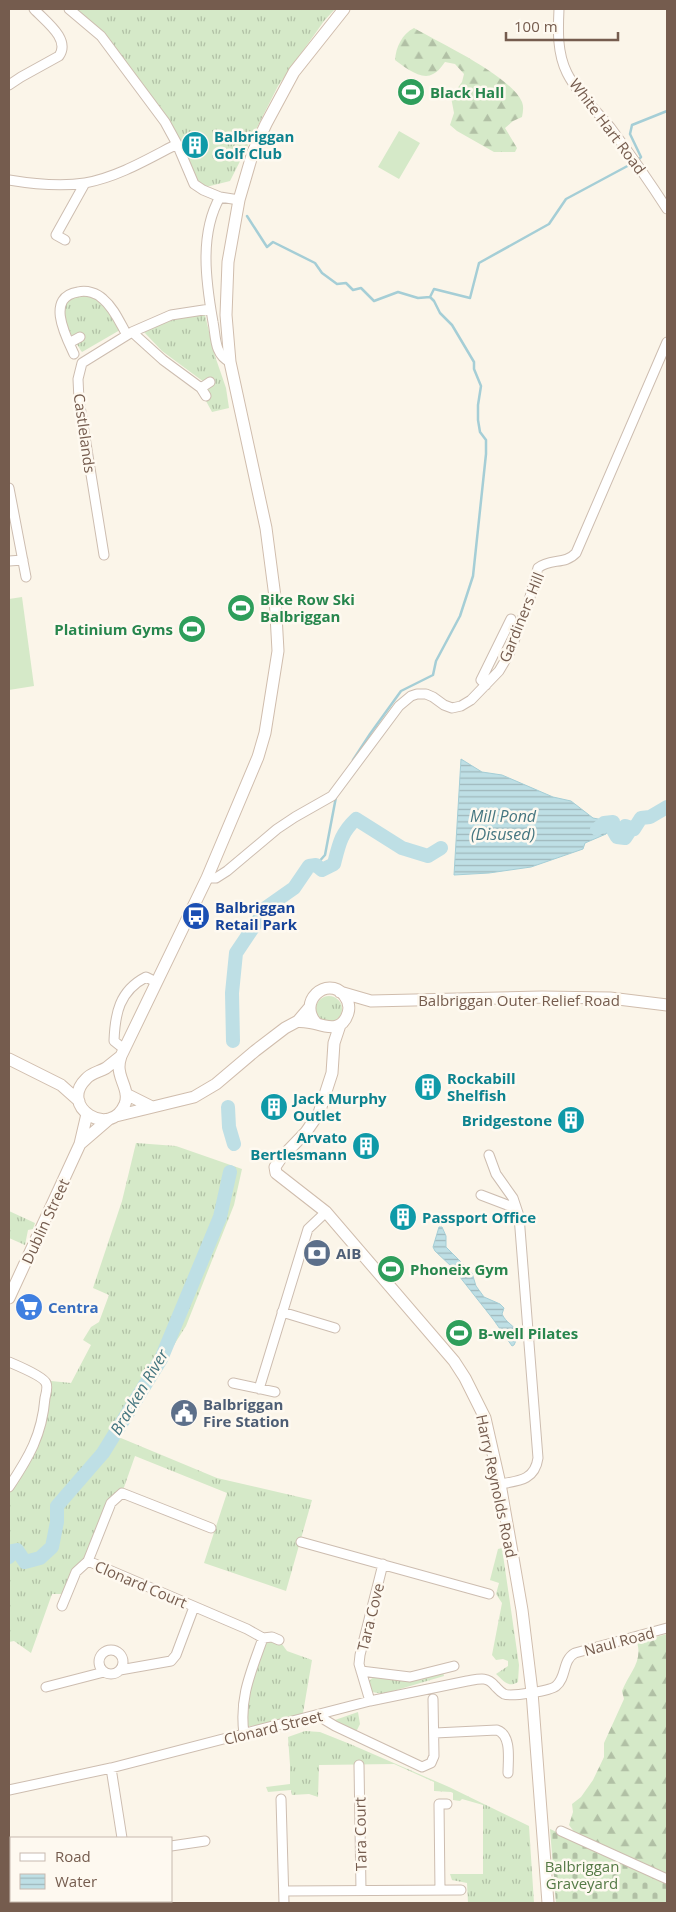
<svg xmlns="http://www.w3.org/2000/svg" width="676" height="1912" font-family="'Open Sans',sans-serif">
<style>
.grass{fill:url(#grass-tufts)}
.forest{fill:url(#forest-firs)}
.cemetery{fill:url(#cemetery-stones)}
.pitch{fill:#d5e9c8}
.water{fill:url(#water-rules);stroke:#a5ced6}
.lines{fill:none;stroke-linecap:round;stroke-linejoin:round}
.stream{stroke:#a5ced6;stroke-width:2.5}
.river{stroke:#bedfe5;stroke-width:14}
.street-casing{stroke:#cdbdb0;stroke-width:11}
.secondary-casing{stroke:#d0bdad;stroke-width:13}
.street{stroke:#fff;stroke-width:9}
.secondary{stroke:#fff;stroke-width:11}
.labels{text-anchor:middle;dominant-baseline:central;stroke-width:5;stroke-linejoin:round;paint-order:stroke}
.leisure-label{font-size:15px;font-weight:bold;fill:#27864d;stroke:#fef9f0;text-anchor:start}
.street-label{font-size:15px;fill:#755c4e;stroke:#fef9f0}
.culture-label{font-size:15px;font-weight:bold;fill:#0d838f;stroke:#fef9f0;text-anchor:start}
.transit-label{font-size:15px;font-weight:bold;fill:#164399;stroke:#fef9f0;text-anchor:start}
.service-label{font-size:15px;font-weight:bold;fill:#4e5e75;stroke:#fef9f0;text-anchor:start}
.shop-label{font-size:15px;font-weight:bold;fill:#366cbe;stroke:#fef9f0;text-anchor:start}
.park-label{font-size:15px;fill:#557a46;stroke:#fef9f0}
.water-label{font-size:16px;font-style:italic;fill:#457680;stroke:#fef9f0}
</style>
<defs>
<pattern id="grass-tufts" width="24" height="20" patternUnits="userSpaceOnUse" patternTransform="scale(1.25)"><rect width="24" height="20" fill="#d5e9c8"/><path d="M3 7l-1-3M5 7V3M7 7l1-3M15 17l-1-3M17 17v-4M19 17l1-3" fill="none" stroke="#b1c0a5"/></pattern>
<pattern id="forest-firs" width="22" height="20" patternUnits="userSpaceOnUse" patternTransform="scale(1.25)"><rect width="22" height="20" fill="#d5e9c8"/><path d="M5 1l3.5 6h-7zM16 11l3.5 6h-7z" fill="#b1c0a5"/></pattern>
<pattern id="cemetery-stones" width="16" height="16" patternUnits="userSpaceOnUse" patternTransform="scale(1.25)"><rect width="16" height="16" fill="#d5e9c8"/><path d="M2 7V4a2 2 0 0 1 4 0v3zM10 15v-3a2 2 0 0 1 4 0v3z" fill="#b1c0a5"/></pattern>
<pattern id="water-rules" width="6" height="5" patternUnits="userSpaceOnUse" patternTransform="scale(1.25)"><rect width="6" height="5" fill="#bedfe5"/><path d="M0 2.5h6" fill="none" stroke="#9fb8bc"/></pattern>
</defs>
<rect width="100%" height="100%" fill="#fbf5e9"/>
<!-- grass -->
<path class="grass" d="M69,9H335L324,21L278,86L230,181L206,187L200,186L193,175L188,157L166,122L101,36Z
M77,293L101,299L120,330L82,352C74,339 57,317 68,301C70,298 74,296 77,293Z
M204,311L215,356L226,388L229,408L212,412L206,401L208,385L162,351L144,332L172,317Z
M316 1009a13 13 0 1 1 26 0a13 13 0 1 1-26 0Z
M136,1143L176,1146L242,1169L234,1205L186,1326L116,1436L217,1478L312,1500L286,1591L204,1563L227,1493L135,1456L122,1493L119,1496L88,1561L67,1594H52L31,1653L14,1641L9,1642V1492L25,1468L43,1434L51,1381L71,1383L91,1345L83,1340L91,1327L99,1322L109,1295L93,1288L122,1201Z
M9,1211L35,1223L33,1229L28,1230L25,1245L9,1238Z
M502,1548L519,1665L518,1682C508,1688 504,1681 496,1674L508,1666V1661L503,1659L496,1660L492,1655L502,1603L496,1594L499,1583L490,1580L498,1549Z
M263,1638L279,1640L287,1651L312,1660L302,1719L243,1727L242,1717Z
M443,1672L444,1676L383,1694L372,1692L368,1687L369,1681C379,1670 398,1681 411,1680C422,1679 432,1675 443,1672Z
M358,1712L360,1724L356,1732L334,1721L335,1720Z
M305,1731L320,1732L350,1744L449,1787L529,1826L534,1903H468L467,1883L452,1880L450,1874H483V1805L462,1799L460,1801L453,1800V1793L451,1792L434,1791V1782L394,1764L319,1765L318,1797L309,1794L292,1795L291,1790L268,1792L266,1787L290,1784V1765L288,1737Z"/>
<!-- forest -->
<path class="forest" d="M414,28C440,43 511,76 522,102C524,107 523,112 522,117L513,121L505,128L517,148L515,152H494L457,131L450,125L454,113L451,97L462,82L464,74L455,64L445,62C442,66 438,72 433,74C422,81 404,67 395,60C396,47 402,34 414,28Z
M667,1634V1875L575,1833L569,1825L573,1812L572,1804L581,1797L593,1780L604,1757V1743L624,1699L622,1691C629,1673 643,1662 637,1642Z"/>
<!-- cemetery -->
<path class="cemetery" d="M550,1829L667,1881V1903H556Z"/>
<!-- pitch -->
<path class="pitch" d="M399,131L420,143L399,179L378,167Z
M22,597L34,686L9,690V599Z"/>
<!-- water -->
<path class="water" d="M461,759L482,772L502,775L553,797L571,801L593,818L613,822L606,834L585,843L583,849L531,867L489,873L454,875Z
M439,1227H442L446,1236V1247L472,1273L476,1286L484,1297L500,1304L504,1308L502,1314C506,1323 514,1325 519,1334L514,1345L512,1346L493,1319L452,1267L435,1251L433,1247Z"/>
<g class="lines">
<!-- stream -->
<path class="stream" d="M638,160L641,157L630,134L632,125L667,111
M247,216L267,247L273,242L315,263L322,273L337,284L346,283L353,290L361,288L374,301L398,292L418,298L430,297
M430,297L434,289L470,298L479,263L549,224L566,199L633,163
M353,760L370,734L401,691L433,675L436,661L460,616L473,576L486,454V440L480,432L478,420V405L481,386L474,369V362L452,325L440,313L434,301L430,297
M316,865L325,855L336,797"/>
<!-- river -->
<path class="river" d="M597,829L604,823L613,822V830L617,837L625,838L629,832L625,826L634,829L641,818L650,817L667,807
M233,1041L232,993L236,953L267,907L294,888L309,866L316,865L322,870L334,864C339,844 341,833 356,819L402,848L428,856L441,848
M228,1107L229,1127L234,1144
M9,1557L12,1551L17,1550L25,1562L40,1558L52,1547L57,1522V1506L103,1453L161,1359L220,1217L230,1172"/>
<!-- street casing -->
<g class="street-casing">
<path id="street" d="M69,9L101,36L165,122L177,144L194,184L203,190L220,197L239,200
M559,9C558,30 557,53 567,73C577,93 596,110 610,127C630,154 649,181 667,209
M9,85L21,77L59,56C71,39 45,21 34,9
M9,180C33,184 61,187 85,183C118,177 148,159 177,144
M220,197C199,234 206,282 213,322C216,337 214,354 230,362
M65,240L56,235L85,183
M132,332L163,360L201,388L206,396
M69,343L80,337
M74,354C66,337 45,297 78,292C87,290 97,293 103,299C114,308 120,323 127,335
M201,388L210,382
M9,488L26,577
M104,555L79,400L78,379L82,363L132,332L171,315L210,309
M9,561L23,560
M486,685L481,680L511,619
M207,878H216L227,871L277,829L295,817L332,796L399,706L411,696L417,694H426L433,697L444,705L452,708L461,706L471,700L499,671L509,654L528,604L538,568C550,558 565,565 576,553L667,342
M124,1049L114,1041C115,1014 119,991 146,977L156,982
M489,1155L496,1174L513,1198L519,1216L538,1458C535,1480 519,1481 500,1484
M481,1195L510,1206L516,1214
M282,1312L335,1328
M9,1362C16,1365 43,1376 46,1383C48,1387 46,1394 45,1398C42,1435 29,1457 9,1487
M233,1383L275,1392
M259,1389L308,1229L326,1212
M301,1542L489,1594
M88,1561L247,1629L263,1638L272,1637L279,1640
M62,1606L76,1572L88,1561L111,1503L122,1493L211,1528
M99 1662a12 12 0 1 1 24 0a12 12 0 1 1-24 0Z
M120,1670L171,1661L176,1655L194,1607
M361,1671L410,1677L454,1666
M46,1687L104,1672
M370,1701L359,1664L360,1655L383,1564
M322,1714L325,1720L335,1726L422,1767L431,1763L434,1756L433,1699
M435,1733L497,1730C512,1735 508,1760 508,1773
M244,1734C239,1697 251,1672 263,1638
M359,1765L361,1890
M111,1768L122,1838
M9,1790L111,1768L370,1701L467,1681C479,1679 487,1676 495,1686C498,1689 500,1692 504,1694C511,1697 550,1691 556,1686C567,1677 562,1660 575,1653L667,1628
M281,1799L284,1903
M561,1831L667,1879
M171,1846L205,1841
M440,1890L439,1804H447
M284,1891L461,1890
M46,1901L47,1903
M133,1901L134,1903"/>
</g>
<!-- secondary casing -->
<g class="secondary-casing">
<path id="secondary" d="M340,992L371,1001L542,997L610,998L667,1005
M298,1021C304,1022 311,1022 317,1024C330,1028 343,1030 348,1013C350,1007 348,1000 344,995C327,975 296,1002 317,1024
M340,1025L334,1043L332,1073L319,1113L306,1132L281,1158L275,1167L276,1173L326,1212L454,1361L465,1378L485,1418L500,1484L512,1552L522,1610L532,1692L548,1903
M121,1056C116,1060 111,1064 106,1068C99,1072 91,1073 86,1079C58,1106 110,1140 125,1104C130,1091 119,1080 119,1067C119,1063 120,1059 121,1056L207,878L258,757L265,733L278,651L275,597L266,528L230,362L226,315L228,262L239,200L253,152L266,124L294,72L344,9
M9,1059L61,1085L79,1101
M126,1094L152,1107
M116,1116L194,1097L216,1084L255,1051L285,1028L298,1021L309,1008
M80,1144L109,1119
M9,1298L80,1144L87,1114"/>
</g>
<!-- street -->
<use href="#street" class="street"/>
<!-- secondary -->
<use href="#secondary" class="secondary"/>
</g>
<!-- icons -->
<defs>
<g id="stadium-disc" transform="scale(1.4375)"><circle r="9.5" fill="#2e9e5b" stroke="#fef9f0"/><path d="M0-5a6.5 5 0 1 0 0 10a6.5 5 0 1 0 0-10ZM-3.5-1.8h7v3.6h-7Z" fill="#fff"/></g>
<g id="building-disc" transform="scale(1.4375)"><circle r="9.5" fill="#0f9aa8" stroke="#fef9f0"/><path d="M-4-6H4V6H1V3H-1V6H-4ZM-2.5-4.3h1.7v1.8h-1.7ZM.8-4.3h1.7v1.8H.8ZM-2.5-1h1.7V.8h-1.7ZM.8-1h1.7V.8H.8Z" fill="#fff"/></g>
<g id="bus-disc" transform="scale(1.4375)"><circle r="9.5" fill="#1a4fb4" stroke="#fef9f0"/><path d="M-5-6H5V4H4V6H2V4H-2V6H-4V4H-5ZM-3.5-4V0h7V-4ZM-3.5 1.2v1.5H-2V1.2ZM2 1.2v1.5H3.5V1.2Z" fill="#fff"/></g>
<g id="bank-disc" transform="scale(1.4375)"><circle r="9.5" fill="#5c6f8a" stroke="#fef9f0"/><path d="M-6-4H6V4H-6ZM0-2.3a2.3 2.3 0 1 0 0 4.6a2.3 2.3 0 1 0 0-4.6Z" fill="#fff"/></g>
<g id="supermarket-disc" transform="scale(1.4375)"><circle r="9.5" fill="#3f7fe0" stroke="#fef9f0"/><path d="M-6-5.5h2.5l.6 2H6L4.5 2H-2.5L-4.4-4H-6ZM-1.5 3.2a1.3 1.3 0 1 0 .1 0ZM3 3.2a1.3 1.3 0 1 0 .1 0Z" fill="#fff"/></g>
<g id="civic-disc" transform="scale(1.4375)"><circle r="9.5" fill="#5c6f8a" stroke="#fef9f0"/><path d="M-.6-6.5H3V-4.5H.6V-3L4-1V1h2V6H-6V1h2V-1L-.6-3ZM-1.2 2.5V6h2.4V2.5Z" fill="#fff"/></g>
</defs>
<g fill-rule="evenodd">
<use href="#stadium-disc" x="411" y="92"/>
<use href="#building-disc" x="195" y="145"/>
<use href="#stadium-disc" x="241" y="608"/>
<use href="#stadium-disc" x="192" y="629"/>
<use href="#bus-disc" x="196" y="916"/>
<use href="#building-disc" x="428" y="1087"/>
<use href="#building-disc" x="274" y="1107"/>
<use href="#building-disc" x="571" y="1120"/>
<use href="#building-disc" x="366" y="1146"/>
<use href="#building-disc" x="403" y="1217"/>
<use href="#bank-disc" x="317" y="1253"/>
<use href="#stadium-disc" x="391" y="1269"/>
<use href="#supermarket-disc" x="29" y="1307"/>
<use href="#stadium-disc" x="459" y="1333"/>
<use href="#civic-disc" x="184" y="1413"/>
</g>
<g class="labels">
<!-- leisure labels -->
<g class="leisure-label">
<text x="430" y="92">Black Hall</text>
<text x="260" y="599">Bike Row Ski<tspan x="260" dy="17">Balbriggan</tspan></text>
<text x="173" y="629" text-anchor="end">Platinium Gyms</text>
<text x="410" y="1269">Phoneix Gym</text>
<text x="478" y="1333">B-well Pilates</text>
</g>
<!-- street labels -->
<g class="street-label">
<text transform="translate(608 126) rotate(53)">White Hart Road</text>
<text transform="translate(85 433) rotate(82)">Castlelands</text>
<text transform="translate(521 617) rotate(-68)">Gardiners Hill</text>
<text x="519" y="1000">Balbriggan Outer Relief Road</text>
<text transform="translate(45 1221) rotate(-65)">Dublin Street</text>
<text transform="translate(497 1486) rotate(78)">Harry Reynolds Road</text>
<text transform="translate(141 1584) rotate(23)">Clonard Court</text>
<text transform="translate(370 1617) rotate(-76)">Tara Cove</text>
<text transform="translate(619 1641) rotate(-15)">Naul Road</text>
<text transform="translate(273 1727) rotate(-14)">Clonard Street</text>
<text transform="translate(360 1834) rotate(-91)">Tara Court</text>
</g>
<!-- culture labels -->
<g class="culture-label">
<text x="214" y="136">Balbriggan<tspan x="214" dy="17">Golf Club</tspan></text>
<text x="447" y="1078">Rockabill<tspan x="447" dy="17">Shelfish</tspan></text>
<text x="293" y="1098">Jack Murphy<tspan x="293" dy="17">Outlet</tspan></text>
<text x="552" y="1120" text-anchor="end">Bridgestone</text>
<text x="347" y="1137" text-anchor="end">Arvato<tspan x="347" dy="17">Bertlesmann</tspan></text>
<text x="422" y="1217">Passport Office</text>
</g>
<!-- transit labels -->
<g class="transit-label">
<text x="215" y="907">Balbriggan<tspan x="215" dy="17">Retail Park</tspan></text>
</g>
<!-- service labels -->
<g class="service-label">
<text x="336" y="1253">AIB</text>
<text x="203" y="1404">Balbriggan<tspan x="203" dy="17">Fire Station</tspan></text>
</g>
<!-- shop labels -->
<g class="shop-label">
<text x="48" y="1307">Centra</text>
</g>
<!-- park labels -->
<g class="park-label">
<text x="582" y="1866">Balbriggan<tspan x="582" dy="17">Graveyard</tspan></text>
</g>
<!-- water labels -->
<g class="water-label">
<text x="503" y="816">Mill Pond<tspan x="503" dy="18">(Disused)</tspan></text>
<text transform="translate(139 1392) rotate(-59)">Bracken River</text>
</g>
</g>
<!-- border -->
<rect width="676" height="1912" fill="none" stroke="#755c4e" stroke-width="20"/>
<!-- legend -->
<rect x="10" y="1837" width="162" height="65" fill="#fef9f0" stroke="#c7baaf"/>
<rect x="20" y="1853" width="25" height="8" fill="#ffffff" stroke="#c7baaf"/>
<text x="55" y="1862" font-size="15" fill="#755c4e">Road</text>
<rect x="20" y="1874" width="25" height="15" fill="url(#water-rules)" stroke="#c7baaf"/>
<text x="55" y="1887" font-size="15" fill="#755c4e">Water</text>
<!-- scale -->
<path d="M506 32v8h112v-8" fill="none" stroke="#755c4e" stroke-width="2.5"/>
<text x="514" y="32" font-size="15" fill="#755c4e" stroke="#fef9f0" stroke-width="4" paint-order="stroke">100 m</text>
</svg>
